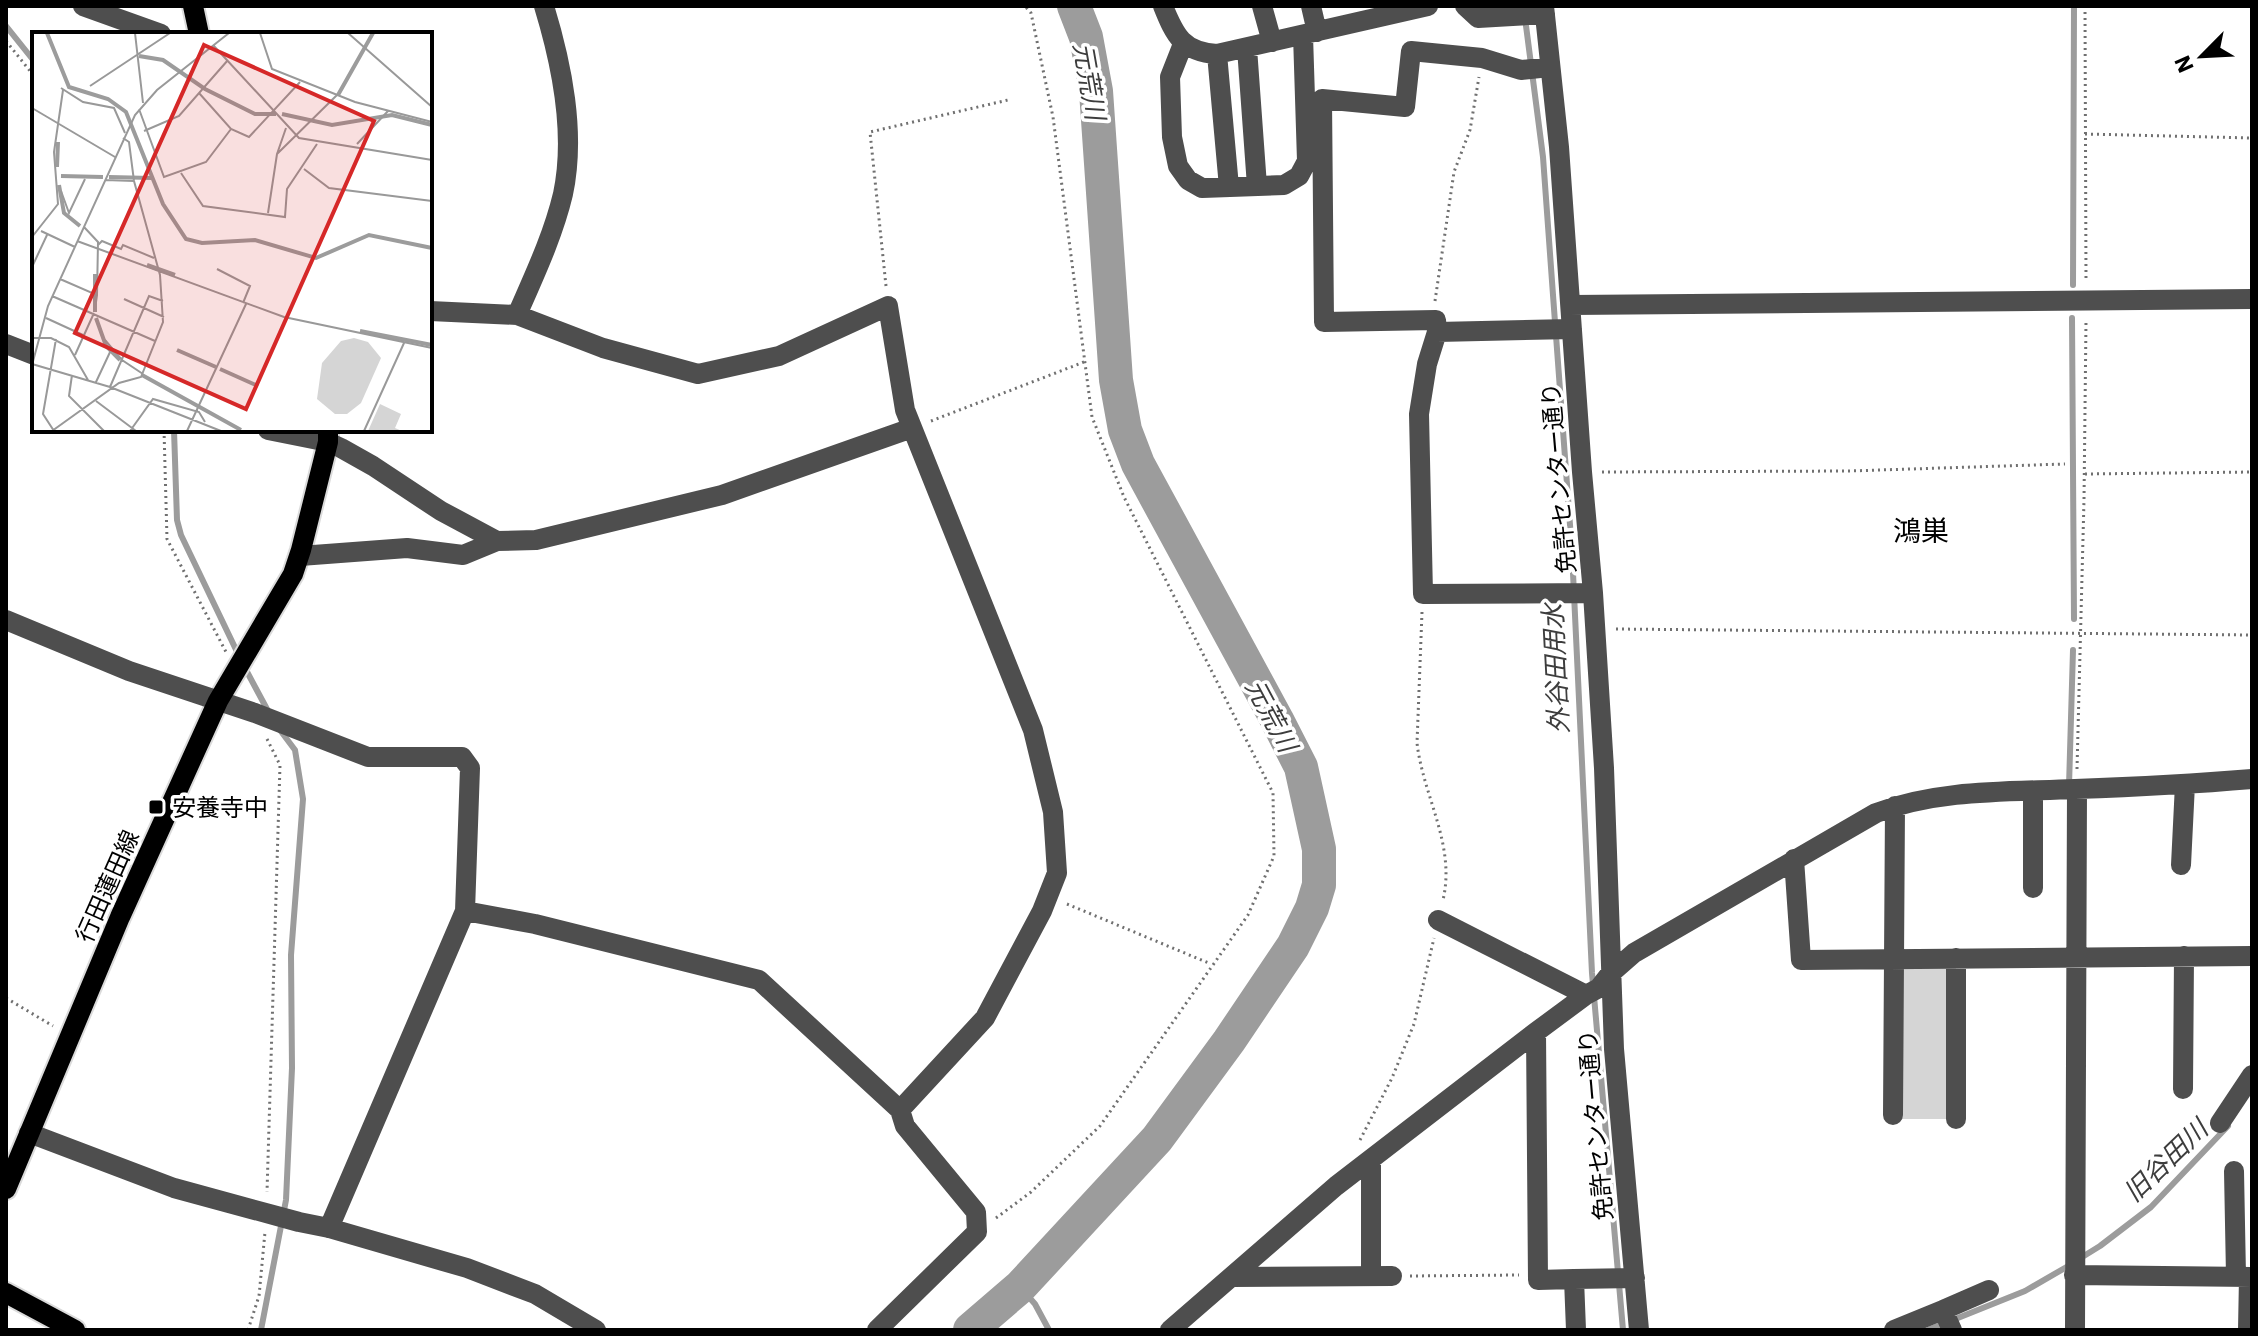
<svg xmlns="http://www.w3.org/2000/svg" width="2258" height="1336" font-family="'IBM Plex Sans','Noto Sans JP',sans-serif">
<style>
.green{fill:#d5d5d5}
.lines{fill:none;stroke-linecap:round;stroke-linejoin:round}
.stream{stroke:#9c9c9c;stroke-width:6}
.river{stroke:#9c9c9c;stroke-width:34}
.major-casing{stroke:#dbdbdb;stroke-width:24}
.path{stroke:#707070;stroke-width:3;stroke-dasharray:2 4;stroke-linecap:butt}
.minor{stroke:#4e4e4e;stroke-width:20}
.major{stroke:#000;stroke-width:20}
.poi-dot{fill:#000;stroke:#fff;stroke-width:3}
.labels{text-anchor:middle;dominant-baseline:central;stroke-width:7;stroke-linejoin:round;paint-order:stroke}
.street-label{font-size:24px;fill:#000;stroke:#fff}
.poi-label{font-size:24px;fill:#000;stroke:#fff;text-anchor:start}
.water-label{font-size:26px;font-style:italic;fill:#3d3d3d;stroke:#fff}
.quarter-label{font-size:28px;fill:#000;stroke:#fff}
.inset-river{fill:none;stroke:#9c9c9c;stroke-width:4}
.inset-road{fill:none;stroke:#999;stroke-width:2}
.view{fill:#d62828;fill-opacity:0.15;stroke:#d62828;stroke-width:4}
.inset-edge{fill:none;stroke:#000;stroke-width:4}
</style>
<rect width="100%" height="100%" fill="#fff"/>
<!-- green -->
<path class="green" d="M1895,958H1956V1119H1892Z"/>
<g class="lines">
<!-- stream -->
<path class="stream" d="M1525,18L1543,157L1553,295L1572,552L1592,973L1623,1330
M6,26L34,61
M2073,285L2074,6
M2072,318L2074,619
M174,430L177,520L181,535L240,658
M245,668L268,711
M2069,786L2073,650
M2079,1259L2100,1246L2151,1207L2228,1126
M1020,1287L1035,1304L1049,1330
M261,1330L286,1200L292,1068L291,955L303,799L295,750L280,730
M1928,1330L2025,1291L2070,1265"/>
<!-- river -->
<path class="river" d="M970,1330L1020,1287L1157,1139L1229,1041L1293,946L1312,908L1319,885V849L1301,767L1277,720L1138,464L1125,430L1116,380L1096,91L1086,37L1074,6"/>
<!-- major casing -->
<g class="major-casing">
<path id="major" d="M193,6L199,34
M6,1189L120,917L218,701L293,574L301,550L328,442V430
M6,1293L75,1330"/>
</g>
<!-- path -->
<path class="path" d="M2085,6L2086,281
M6,41L34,76
M2085,134L2252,138
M886,286L870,132L1008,100
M1435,301L1454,172L1470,130L1479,77
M931,421L1084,362
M164,430L167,539L226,652
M1602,472L1849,471L2065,464
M2085,474L2252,472
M1422,612L1417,743C1423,796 1456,845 1443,900
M1616,629L2252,635
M267,739L280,765L267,1192
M2077,769L2084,500L2086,321
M1067,904L1211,964
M6,998L53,1026
M1360,1140L1392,1078L1414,1024L1434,938
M996,1218L1031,1192L1100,1126L1248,915L1274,856L1273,793L1124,497L1092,417L1053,117L1031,13L1025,6
M1410,1276L1519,1275
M248,1330L259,1296L265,1232"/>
<!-- minor -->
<path class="minor" d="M83,6L161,34
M1163,6C1175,36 1183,52 1217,54L1428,6
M1262,6L1272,42
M1311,6L1317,32
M1465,6L1478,18L1545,14
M1544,6L1559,147L1582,472L1593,593L1604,768L1614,1049L1639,1330
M1183,44L1170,77L1172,137L1178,166L1188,180L1202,188L1284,185L1299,176L1307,161L1303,35
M1247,48L1257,186
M1217,54L1229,187
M1571,305L2252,299
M430,311L517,315L603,348L698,374L779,356L888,306L905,410L1033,730L1053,812L1057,873L1042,911L985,1018L900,1110
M517,315C534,276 553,236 563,194C576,133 562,65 544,6
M1572,329L1437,332L1427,364L1419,414L1423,594L1593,593
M1437,332L1436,320L1324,322L1322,99L1405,107L1411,51L1482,58L1521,70L1550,67
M6,344L34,355
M268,430L328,442L341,448L373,466L441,511L497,541L536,540L722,495L912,428
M300,556L407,548L463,555L497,541
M6,620L129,671L255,713L368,757H462L470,768L465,911L329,1228
M1794,859L1801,960L2252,956
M2181,865L2185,784
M2033,888V791
M465,911L535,924L759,980L900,1110L905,1126L976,1212L977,1232L877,1330
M1438,920L1586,995
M1956,958V1119
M1536,1032L1538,1280L1574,1279L1576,1330
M2183,1089L2184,956
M1893,1115L1895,806
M2220,1123L2252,1075
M29,1133L174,1188L299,1222L329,1228L467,1268L535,1294L596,1330
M2234,1171L2236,1276
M2074,1275L2252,1277
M1371,1276V1161
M1232,1277L1392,1276
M1574,1279L1635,1278
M1170,1330L1336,1186L1536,1032L1586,995L1599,988L1610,974L1634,953L1876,813C1939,789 2009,792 2075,789C2134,787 2193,784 2252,779
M1894,1330L1943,1310
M1952,1330L1943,1310L1989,1290
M2075,1330L2077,789
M2248,1330L2249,1277"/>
<!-- major -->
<use href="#major" class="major"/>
</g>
<!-- markers -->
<rect class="poi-dot" x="148" y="799" width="16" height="16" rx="4"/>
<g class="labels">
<!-- street labels -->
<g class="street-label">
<text transform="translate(1558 478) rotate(-95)">免許センター通り</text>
<text transform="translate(107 886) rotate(-66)">行田蓮田線</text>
<text transform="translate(1595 1125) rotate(-95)">免許センター通り</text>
</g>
<!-- poi labels -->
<g class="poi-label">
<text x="172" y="807">安養寺中</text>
</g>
<!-- water labels -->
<g class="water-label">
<text transform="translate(1090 81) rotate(80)">元荒川</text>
<text transform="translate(1555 669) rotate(-93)">外谷田用水</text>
<text transform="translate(1272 715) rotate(62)">元荒川</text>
<text transform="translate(2165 1160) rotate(-44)">旧谷田川</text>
</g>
<!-- quarter labels -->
<g class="quarter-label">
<text x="1921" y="530">鴻巣</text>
</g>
</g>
<!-- overview -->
<g transform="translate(32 32)">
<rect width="400" height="400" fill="#fff"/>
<path d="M322,306L336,310L349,326L329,371L315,382H303L285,367L290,331L309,309ZM348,372L369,382L363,396L370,399H336Z" fill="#d5d5d5"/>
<path class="inset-river" d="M15,1L37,55L76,67L94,80L131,172L154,207L170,211L223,208L284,226L337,203L400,216M107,24L131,28L173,57L223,82H244M306,63L341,1M250,82L300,93L360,83L400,93M25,135L26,110M29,144L71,145M77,145L120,146M27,153L32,181L48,194M115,233L143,243M63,280V242M64,286L74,314L88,328M328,299L400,313M145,318L184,335M188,337L226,354M110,343L209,398"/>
<path class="inset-road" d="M103,1L111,71M228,1L240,37L323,70L400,90M316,1L400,75M181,13L267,106L400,128M58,54L138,1M29,56L51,70L82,76L93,101M167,61L199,97L217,105L268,50M0,76L83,125M107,77L132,145L174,130L199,97M112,99L147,84L196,28M325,112L356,79M245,122L254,96M272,137L297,156L400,169M149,141L171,174L253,185L255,157L285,112M73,148L102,149M29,159L37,181L53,147M236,181L245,122L305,63M52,195L66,210L65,263M9,199L43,215M0,205L26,172L22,120L31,58M45,209L252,285L400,316M66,213L70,209L89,217L91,213L122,226M0,235L15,203M185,237L218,254L211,271M28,247L65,263L64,270M20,264L123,309M92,267L132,285M14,286L51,303M0,306H19L37,315L56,348M73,308L90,328L111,342M43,323L62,281M0,332L78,355L189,399M0,333L16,274L103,83L125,58L197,1M40,343L37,364L72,399M64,350L79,318M78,355L117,264L131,269M64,369L104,399M20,399L87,351L109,345L131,290L128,243L102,149L97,110L91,106M22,399L11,382L24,307M98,399L121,367L167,380L173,390M155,399L214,272M332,399L372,311"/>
<path class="view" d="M172,13L342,89L214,377L43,301Z"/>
<rect width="400" height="400" class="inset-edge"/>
</g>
<!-- border -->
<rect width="2258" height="1336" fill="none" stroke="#000000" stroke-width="16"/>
<!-- north arrow -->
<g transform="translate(2202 56) rotate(246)" stroke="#ffffff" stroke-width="6" paint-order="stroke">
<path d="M0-6L14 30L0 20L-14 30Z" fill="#000000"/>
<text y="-12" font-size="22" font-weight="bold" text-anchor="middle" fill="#000000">N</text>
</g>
</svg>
